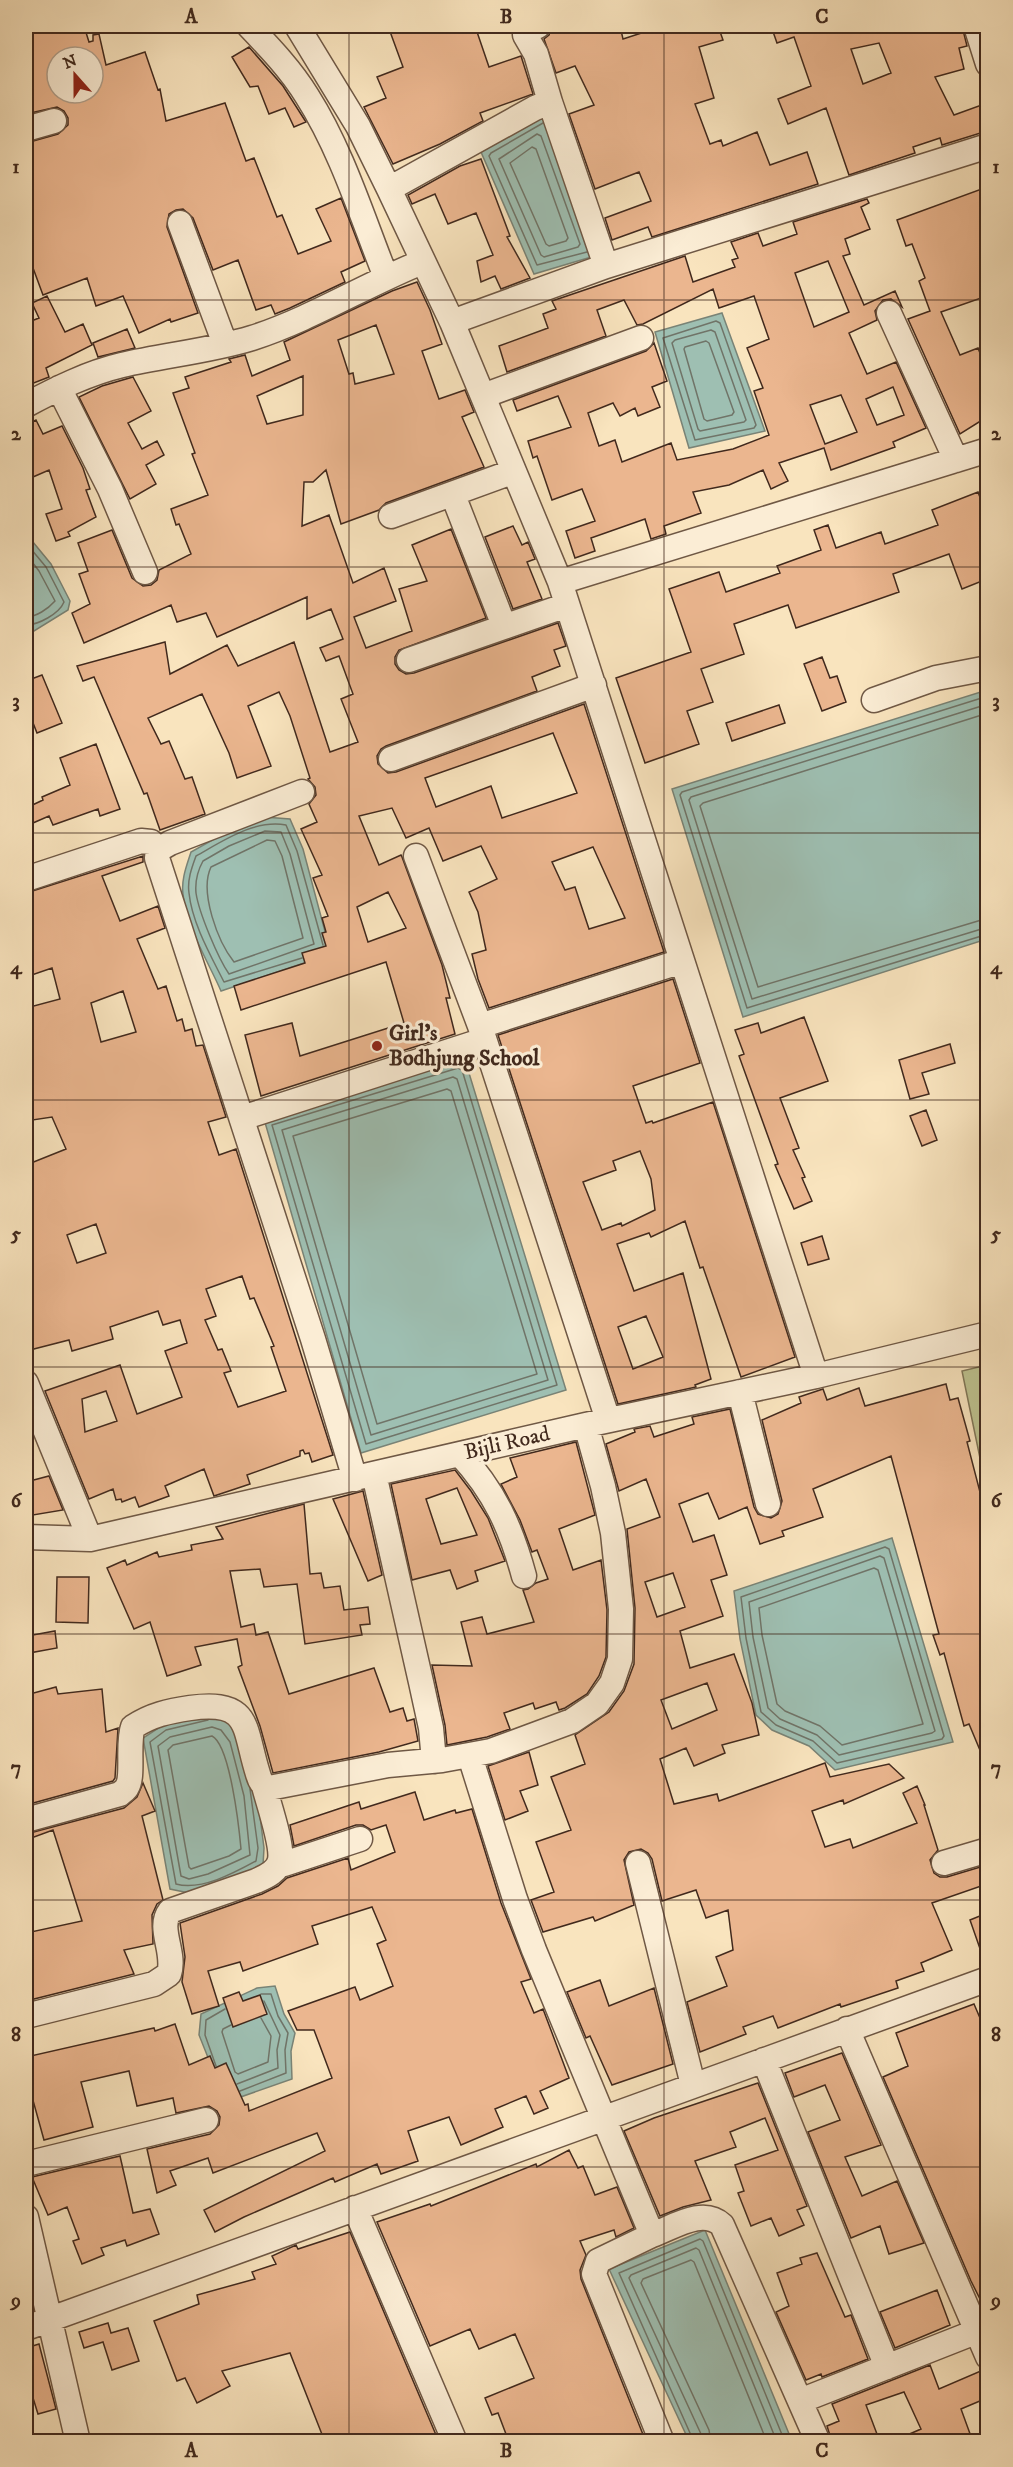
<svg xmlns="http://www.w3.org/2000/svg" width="1013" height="2467" font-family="'IM FELL DW Pica',serif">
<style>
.green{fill:#bec491;stroke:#807657;stroke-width:1.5}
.water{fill:#9ebfb2;stroke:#798376;stroke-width:1.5}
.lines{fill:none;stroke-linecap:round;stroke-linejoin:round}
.shore{stroke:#707468;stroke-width:1.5}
.building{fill:#ebb68f;stroke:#41291d;stroke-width:1.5;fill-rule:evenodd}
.minor-casing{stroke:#6f5845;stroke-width:27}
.minor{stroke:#fbedd5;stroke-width:24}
.grid{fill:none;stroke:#41291d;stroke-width:1.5;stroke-opacity:0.55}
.poi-dot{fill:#8f2418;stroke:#fbedd5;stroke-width:2}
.labels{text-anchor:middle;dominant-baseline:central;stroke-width:6;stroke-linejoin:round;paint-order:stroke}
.poi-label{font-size:22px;font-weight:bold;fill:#41291d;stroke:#fbedd5;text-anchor:start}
.street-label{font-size:22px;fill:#41291d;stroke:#fbedd5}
.neatline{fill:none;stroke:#41291d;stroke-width:2}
.grid-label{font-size:20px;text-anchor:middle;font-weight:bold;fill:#41291d}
</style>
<rect width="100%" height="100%" fill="#f9e4be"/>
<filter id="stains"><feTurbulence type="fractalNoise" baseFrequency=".00333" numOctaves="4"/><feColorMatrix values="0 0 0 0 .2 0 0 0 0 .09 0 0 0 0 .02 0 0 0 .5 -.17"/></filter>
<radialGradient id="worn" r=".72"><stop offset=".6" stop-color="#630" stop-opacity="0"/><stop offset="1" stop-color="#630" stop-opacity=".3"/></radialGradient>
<!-- green -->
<path class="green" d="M987,1365H988L987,1492L962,1371Z"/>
<!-- water -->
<path class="water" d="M547,112L598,255L534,274L481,152Z
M722,313L765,431L689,448L655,332Z
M28,536L51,564L70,601L68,610L34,631H26V537Z
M987,690V939L743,1017L672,789Z
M264,817L290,819L303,849L331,954L221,991C208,961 186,927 183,894C181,879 187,865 191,852L223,834Z
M465,1060L566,1390L361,1453L264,1119Z
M892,1538L953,1742L835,1770L809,1746L772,1730L756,1715L740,1639L734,1591Z
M213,1713L228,1718L242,1735L257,1793L264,1848L263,1865L238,1876L189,1893L170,1889L143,1738L163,1725Z
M275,1986L284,2014L295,2033L291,2051L292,2079L232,2100L209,2060L199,2035L201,2014L257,1988Z
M705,2230L792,2441H689L609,2269Z"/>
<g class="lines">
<!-- shore -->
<path class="shore" d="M543,123L491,153L489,156L537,265L587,252
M537,134L541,136L580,244L578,247L544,257L541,255L499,159Z
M532,147L536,149L568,238L566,241L549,246L546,244L510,163Z
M716,321L720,323L756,425L754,428L695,440L663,338Z
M711,330L715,332L746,420L744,422L700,431L698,429L672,343L675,340Z
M706,341L709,343L734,412L732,415L707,421L704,419L684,349L685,347Z
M26,543L46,567L64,602C59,614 38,625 26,625
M26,554L39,571L55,601C48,609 36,617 26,617
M988,696L682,792L680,795L747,1008L988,934
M988,704L691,797L689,800L752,999L988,927
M988,713L703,803L700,806L758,987L988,918
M265,831L281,832L290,854L314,944L229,974C218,958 199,913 196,893C195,882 198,870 203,861L229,846Z
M267,840L275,841L282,856L303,938L234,962C218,942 199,892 211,867Z
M302,958L224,982C211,956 192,923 189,893C187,880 192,867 196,856C223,841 255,819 286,825L297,851L323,945
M458,1068L462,1070L557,1385L366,1444L272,1125Z
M453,1077L457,1079L548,1380L371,1435L282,1130Z
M447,1089L451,1091L537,1374L377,1424L293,1136Z
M885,1547L889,1549L944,1736L942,1739L837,1763L813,1741L776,1725L761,1712L746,1638L741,1597Z
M880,1556L884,1558L935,1731L932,1733L839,1755L817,1735L780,1719L768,1708L753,1637L749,1602Z
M874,1568L878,1570L923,1724L842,1745L820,1726L785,1711L777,1704L762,1635L759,1608Z
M208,1720L166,1730L150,1742L176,1884C201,1891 234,1873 256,1861L258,1848L250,1789
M212,1727L221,1730L230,1742L244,1796L250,1855L208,1874L189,1879L181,1876L158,1746L170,1737Z
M212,1736C230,1745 239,1827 241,1849L229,1856L191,1869L189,1867L168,1750L173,1745Z
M231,2025L223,2029L222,2032L235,2072L238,2074L268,2062L271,2036L261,2018
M216,2066L205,2035L206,2020L225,2009
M237,2084L278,2068L277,2050L280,2035L264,2001
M240,2091L286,2073L285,2050L288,2033L278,2016L271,1994H261
M694,2442L619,2273L700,2239L703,2241L785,2442
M702,2442L701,2434L629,2278L631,2275L696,2248L699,2250L777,2442
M711,2442L709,2430L641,2283L643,2279L691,2260L694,2262L767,2442"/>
</g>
<!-- building -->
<path class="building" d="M26,26H84L89,42L93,41V35L99,34L106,65L145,52L158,90L160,89L166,121L225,103L246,161L254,158L277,217L282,215L298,254L331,241L316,209L341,198L365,261L341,272L345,282L290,308L275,314L271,305L256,310L238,260L213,270L193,218L183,209L176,210L169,214L167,227L198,313L171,322L170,319L139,333L123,296L96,306L87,278L43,295L26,249V143L58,134L68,125V118L64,111L57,107L26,114V89L30,88L26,74ZM57,57H93V93H57Z
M388,26H475L489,67L521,56L533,94L480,113L483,121L440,144L393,164L364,107L386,98L377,77L403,67Z
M552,26H620L623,39L663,26H718L723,40L699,47L714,98L695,104L710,144L721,140L723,146L757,132L770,165L807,152L818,184L652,237L648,227L612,240L605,218L651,201L639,172L595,189L569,114L594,105L575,66L556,73L544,39L549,35Z
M771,26H962L967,46L959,48L964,69L935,77L954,115L987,103V131L942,145L940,138L913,147L915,153L849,175L826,108L788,124L778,99L811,86L794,37L777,43ZM879,43L891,73L863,84L851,49Z
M249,47L283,86L306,122L294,127L285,108L269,114L258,86L250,87L232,57Z
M481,159L510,236L507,237L530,278L501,289L495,276L481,282L477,261L493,255L476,213L448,224L435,194L412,204L408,195L460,166Z
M987,187V296L941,312L960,355L978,348L987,371V417L960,434L908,319L930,311L919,281L925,278L912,244L906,246L897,220Z
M867,199L869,203L861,207L870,229L845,239L850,254L843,256L864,305L895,291L902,307L891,299L883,300L875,311L877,320L849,333L867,374L896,362L926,428L893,442L895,447L831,470L824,448L779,463L788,481L771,489L763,470L729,485L693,492L701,513L664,526L666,534L651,539L645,519L591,538L595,551L575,558L566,531L595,521L582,489L552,500L537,456L533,458L528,441L571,427L558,396L517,411L513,400L646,351L654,343L667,381L652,387L660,407L638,416L635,408L620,416L613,403L588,413L599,446L615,440L622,462L671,443L677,460L733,449L769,435L754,391L763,388L747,348L769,339L754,296L719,308L713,289L643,324L637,325L624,300L597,310L606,336L507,372L499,346L548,328L543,314L556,309L552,301L685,256L693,282L735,267L732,260L738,258L731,242L758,233L763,246L797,234L793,222ZM828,261L849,312L814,327L795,273ZM893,387L904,415L877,425L866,399ZM841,395L857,432L825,444L810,405Z
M417,282L430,310L442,344L422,351L439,399L465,390L474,412L462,417L484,467L386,503L379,510L341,524L326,470L313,482H304L302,526L329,515L353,583L384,568L396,601L354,617L366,648L412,631L399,589L427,581L412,545L451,529L486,618L399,650L395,657V664L399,670L406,674L414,673L558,623L566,646L554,650L560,666L532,677L537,691L386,746L381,749L377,756L378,764L388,773L396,772L584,704L664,952L489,1008L478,979L472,954L486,950L478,912L469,892L497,879L481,846L443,861L429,828L406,838L392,808L359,816L379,865L401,855L402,857L442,965L450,998H446L455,1034L261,1096L245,1035L292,1023L300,1056L404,1023L386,962L241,1010L234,986L305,963L302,953L326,946L322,933L326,932L322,918L328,916L313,878L322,875L301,829L317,822L309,804L316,795L315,787L308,779L310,778L290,716L279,692L248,706L271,766L237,778L229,753L202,694L148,718L161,744L169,741L185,779L192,777L205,814L160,830L147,793L144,794L94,677L83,681L77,666L165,642L170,674L227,645L238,666L294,642L330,752L358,742L341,699L353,694L339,656L326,661L320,648L343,639L331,609L307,619V597L217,637L206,613L177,622L171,605L84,643L72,613L90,604L79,574L88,571L78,543L112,530L132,578L143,586L151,585L157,580L159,570L191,554L179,524L176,525L171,509L208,495L192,454L195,453L173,393L189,388L185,377L231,362L229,359L245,355L252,376L290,360L284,342L392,291ZM376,325L394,374L355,384L353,373L349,374L338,340ZM303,376V415L267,424L257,396ZM553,733L577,793L502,818L491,786L436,807L425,778ZM593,847L625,918L589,929L575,887L565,890L552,862ZM388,892L406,928L368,942L357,907Z
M47,296L65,332L83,324L92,345L46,368L49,377L26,386V323L39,318L32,303Z
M127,329L135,348L98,357L93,343Z
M133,377L151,411L128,423L142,449L157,441L164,455L146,465L156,484L130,499L79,397L102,386Z
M36,420L43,434L62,426L83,468L90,489L86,490L96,517L68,532L70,536L56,541L46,514L62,509L49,470L26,480V425Z
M978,492L987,516V579L962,589L949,554L893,574L899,592L796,628L788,605L734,624L744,654L701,669L713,702L687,711L699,744L645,763L616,678L691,652L669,589L719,572L726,592L780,573L777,566L821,550L814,530L828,525L836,548L881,532L885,544L938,525L932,510Z
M513,526L522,545L528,542L535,559L527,562L542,599L513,609L485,537Z
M822,657L830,678L837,676L846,702L822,711L804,664Z
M42,675L62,723L37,733L26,705V681Z
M779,705L785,723L732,741L726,723Z
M96,744L120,809L100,816L98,809L53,825L49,816L26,826V808L43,800L42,797L70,785L60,758Z
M143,856V862L102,876L120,921L158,906L165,928L137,939L158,989L166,986L177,1021L182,1019L185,1031L192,1029L196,1046L203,1045L226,1117L208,1122L219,1155L236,1149L333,1455L312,1462L309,1453L305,1454L303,1450L300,1451V1456L247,1475L250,1484L214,1496L204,1469L165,1486L169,1496L139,1507L135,1497L122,1502L121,1499L116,1500L113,1489L89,1499L45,1391L120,1365L137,1414L182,1397L165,1351L187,1343L180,1320L163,1325L158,1311L110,1327L113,1339L72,1351L69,1340L26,1351V1165L66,1149L52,1117L26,1121V1008L60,999L52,968L26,977V929L33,926L26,906V893ZM123,991L136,1032L101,1042L91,1003ZM96,1224L106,1253L77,1263L67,1235ZM242,1276L250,1299L254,1298L274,1346L271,1347L286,1391L238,1407L224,1373L231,1371L222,1349L218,1350L205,1320L216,1316L206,1289ZM106,1391L117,1421L85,1432L82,1399Z
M673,979L700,1063L633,1086L646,1123L652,1121L653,1123L713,1102L795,1357L741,1377L703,1267L700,1268L685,1221L651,1237L649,1233L617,1244L634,1291L683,1273L711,1379L695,1385L696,1387L618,1404L498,1035ZM640,1151L651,1179L655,1210L622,1226L621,1223L602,1230L583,1182L616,1170L613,1161ZM646,1316L663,1357L633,1369L618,1327Z
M804,1017L828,1081L780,1098L799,1148L793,1150L805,1177L802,1178L812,1201L794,1209L775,1165L778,1164L739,1056L744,1054L735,1030L758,1023L761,1033Z
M950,1044L955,1063L922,1073L929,1094L910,1099L899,1060Z
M926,1110L937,1140L922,1146L910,1116Z
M822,1236L829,1259L808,1265L801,1243Z
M946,1384L950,1400L958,1398L970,1441L967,1442L987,1519V1767L969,1724L964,1726L944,1653L940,1655L933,1635L939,1634L891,1456L813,1489L823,1517L782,1531L784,1536L760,1544L747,1507L719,1519L708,1493L679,1504L693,1542L714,1535L727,1575L711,1580L723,1616L680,1631L690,1668L734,1654L752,1703L759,1735L722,1745L725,1753L694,1766L686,1748L660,1759L674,1804L717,1794L719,1801L825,1763L830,1777L889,1764L904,1778L844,1804L843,1800L812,1811L825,1847L850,1839L853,1848L917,1823L903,1793L917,1786L925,1805H924L938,1850L930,1860L934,1873L940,1877H947L987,1865V1884L932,1903L952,1950L921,1963L924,1971L896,1981L898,1988L841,2007L840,2004L778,2028L773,2016L743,2027L746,2034L700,2052L687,2002L727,1986L716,1957L733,1950L728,1910L706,1918L696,1890L662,1901L652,1859L648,1853L641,1849L629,1852L624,1860L634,1905L595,1921L593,1917L543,1932L531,1900L554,1892L536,1842L571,1830L551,1777L585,1764L575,1735L609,1712L624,1691L634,1664L635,1608L627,1529L660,1517L646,1479L619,1491L606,1444L635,1432L634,1429L650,1426L654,1437L694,1424L692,1417L730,1409L754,1507L758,1514L771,1518L778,1514L782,1501L762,1420L801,1403L799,1397L823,1389L827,1400L859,1388L865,1406ZM673,1573L685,1607L657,1617L645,1582ZM707,1683L717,1710L672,1729L661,1700Z
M576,1442L595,1515L559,1529L573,1570L601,1560L607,1610L606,1657L599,1676L587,1694L565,1708L559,1710L556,1702L535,1709L533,1703L504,1713L510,1729L487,1737L447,1745L445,1725L432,1665L472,1666L461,1622L482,1617L487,1634L534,1622L523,1590L528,1589L536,1583L548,1579L537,1550L532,1552L520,1520L501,1484L517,1477L510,1458Z
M455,1470L471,1491L488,1518L505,1561L475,1571L478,1581L457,1589L450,1570L412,1580L391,1484ZM457,1488L477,1535L441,1544L426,1499Z
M49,1476L63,1510L33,1515L26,1482Z
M363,1491L382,1575L368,1581L333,1499Z
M304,1504L310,1574L321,1573L324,1588L340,1586L344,1610L368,1607L370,1624L360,1625L362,1635L305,1644L297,1584L264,1587L260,1569L230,1571L241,1627L254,1624L256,1635L268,1632L289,1694L374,1668L390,1712L403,1708L407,1721L414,1719L418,1741L379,1752L273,1773L260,1726L238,1667L242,1665L237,1639L195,1647L201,1665L167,1676L150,1622L134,1629L107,1568L125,1560L127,1565L157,1552L159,1557L192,1550L191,1545L223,1539L216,1527Z
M57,1577H89L88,1623L56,1622Z
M55,1631L57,1648L29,1653L27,1636Z
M56,1687L58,1694L102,1689L106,1732L118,1728L115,1778L113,1781L26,1805V1695Z
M529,1752L538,1785L520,1791L528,1811L505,1820L488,1766Z
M143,1783L155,1811L142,1816L163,1900L157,1904L152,1915L153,1944L124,1950L134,1974L26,2001V1933L82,1921L53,1830L26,1840V1834L124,1808L137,1797Z
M415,1792L424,1820L455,1810L456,1813L472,1809L501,1903L531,1979L521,1982L534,2013L543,2009L569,2078L540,2091L548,2108L534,2114L526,2096L495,2109L503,2127L461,2145L449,2117L408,2131L418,2161L381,2174L377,2164L335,2182L333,2178L244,2217L215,2232L204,2210L325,2151L317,2133L213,2173L208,2158L170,2171L176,2185L157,2193L147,2149L210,2134L219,2125L220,2117L217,2111L209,2106L176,2113L173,2098L137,2106L129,2071L81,2082L93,2127L44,2140L31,2093L26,2094V2057L154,2028L155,2031L175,2024L189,2065L210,2056L215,2068L226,2063L245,2105L248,2104L249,2111L332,2078L314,2030H297L288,2011L355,1987L360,2000L393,1986L377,1944L386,1940L372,1907L312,1926L318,1944L243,1971L240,1962L208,1971L219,2006L192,2014L182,1982L185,1957L180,1923L262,1894L278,1886L287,1878L348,1858L351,1870L395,1852L386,1825L371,1830L363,1825H356L294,1846L290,1825L359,1802L361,1809Z
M987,1913V1963H985L970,1920Z
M600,1980L609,2006L654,1988L673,2064L612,2085L590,2036L586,2038L567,1992Z
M239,1992L243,2001L260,1995L267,2014L233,2027L223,1998Z
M974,2004L983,2025L987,2023V2313L971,2281L883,2077L908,2066L896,2033Z
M842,2053L881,2145L845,2157L862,2196L897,2181L924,2243L889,2254L880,2226L851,2238L808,2132L840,2120L825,2085L794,2097L785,2073Z
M758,2083L807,2206L797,2210L804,2225L779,2236L771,2218L751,2226L738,2193L744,2191L735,2165L778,2150L765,2118L730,2132L736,2147L695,2161L711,2200L683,2207L660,2216L624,2131L654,2118Z
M569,2150L578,2168L583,2166L595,2195L617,2187L634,2228L616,2237L614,2230L580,2241L586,2255L580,2270L581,2279L646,2442H509L498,2413L492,2415L485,2398L534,2378L515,2334L479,2349L470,2329L430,2346L377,2222L430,2204L431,2206L536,2164L537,2167Z
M120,2156L133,2213L150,2209L159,2234L127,2246L125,2240L101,2248L104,2255L82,2264L73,2241L79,2239L67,2207L48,2215L32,2177Z
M350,2232L439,2442H325L290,2353L222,2371L230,2386L197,2403L185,2378L177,2381L154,2321L199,2304L197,2295L255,2279L252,2272L276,2264L272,2256L296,2245L298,2249Z
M817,2253L845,2317L851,2315L868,2359L822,2377L821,2374L806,2380L776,2312L789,2306L777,2273L802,2264L800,2258Z
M937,2290L950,2325L895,2348L880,2312Z
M108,2323L111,2333L128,2328L139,2361L112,2370L103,2342L84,2348L79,2332Z
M39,2344L56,2409L38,2414L29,2385L26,2386V2348Z
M930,2365L939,2389L983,2370L987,2371V2398L961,2409L973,2442H891L921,2429L904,2392L866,2405L880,2442H832L827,2426L839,2421L832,2404Z"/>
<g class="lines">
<!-- minor casing -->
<g class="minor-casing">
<path id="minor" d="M249,26C270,48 291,70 307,96C342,151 362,217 386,277
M297,26L358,126L389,189L452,322L560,582L816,1376
M538,26L526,30L525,35L536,54L550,102
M976,26L988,64
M26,129L54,121
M389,189L535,108L550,102L606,266
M180,223L225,344
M889,313L956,460
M452,322L606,266L988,146
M59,388L110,489L145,572
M483,396L641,338
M26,405C56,389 88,373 122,365C165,355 210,351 252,338C311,319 365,285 422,262
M453,495L504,626
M391,516L512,472
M560,582L988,450
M409,660L567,605
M874,700L936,678L988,668
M391,759L594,685
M302,792L170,843L158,850L157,858L313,1339L355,1479
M416,856L480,1026L608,1420
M26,879L141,841L151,842L158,850
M480,1026L682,961
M242,1118L484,1040
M26,1383L90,1539
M740,1392L768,1504
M460,1454C495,1492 511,1528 524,1576
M374,1474L421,1682L431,1728L434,1761
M26,1537L90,1539L586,1425L816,1376L988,1334
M470,1756L515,1899L534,1950L652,2235L598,2261L594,2274L662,2442
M26,1820L120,1794C122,1792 126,1790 127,1787C134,1776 127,1743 133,1727C151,1715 169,1711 190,1708C252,1700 243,1727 258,1774C260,1781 262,1785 269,1788L388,1765L442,1760L491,1751L572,1721L597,1704L612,1683L620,1659L621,1609L613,1533L603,1486L586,1425
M280,1860L284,1864L360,1839
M638,1863L693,2085
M944,1863L988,1850
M26,2016L154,1984L169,1974C176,1953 157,1928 170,1911L256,1881C265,1877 278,1872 280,1860C283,1845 268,1802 264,1786
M847,2029L988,2357
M764,2060L887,2367
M26,2164L206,2120
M355,2208L455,2442
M26,2217L78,2442
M652,2235C674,2227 703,2207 722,2225L818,2442
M26,2328L988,1979
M800,2401L988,2327"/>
</g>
<!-- minor -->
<use href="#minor" class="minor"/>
</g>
<!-- grid -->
<path class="grid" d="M349,26V2442M664,26V2442M26,300H988M26,567H988M26,833H988M26,1100H988M26,1367H988M26,1634H988M26,1900H988M26,2167H988"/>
<!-- markers -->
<circle class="poi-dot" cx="377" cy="1046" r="6"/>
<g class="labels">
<!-- poi labels -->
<g class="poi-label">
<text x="389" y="1033">Girl's<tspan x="389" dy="25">Bodhjung School</tspan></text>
</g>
<!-- street labels -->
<g class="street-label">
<text transform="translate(507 1443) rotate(-13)">Bijli Road</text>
</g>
</g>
<!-- margin -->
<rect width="1013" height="2467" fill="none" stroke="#f9e4be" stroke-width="66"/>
<!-- north arrow -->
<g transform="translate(75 75) rotate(339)"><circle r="28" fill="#fbedd5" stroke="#b19f8b" stroke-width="1.5"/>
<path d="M0-4.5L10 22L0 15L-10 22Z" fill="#8f2418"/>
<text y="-9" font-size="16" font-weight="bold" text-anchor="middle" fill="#41291d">N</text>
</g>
<rect x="33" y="33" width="947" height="2401" class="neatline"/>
<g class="grid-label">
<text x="191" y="23">A</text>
<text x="506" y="23">B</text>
<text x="822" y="23">C</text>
<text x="16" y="173">1</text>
<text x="996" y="173">1</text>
<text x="16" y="440">2</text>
<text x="996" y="440">2</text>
<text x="16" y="707">3</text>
<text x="996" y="707">3</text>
<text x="16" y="974">4</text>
<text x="996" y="974">4</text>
<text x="16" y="1240">5</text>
<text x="996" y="1240">5</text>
<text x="16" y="1507">6</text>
<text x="996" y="1507">6</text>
<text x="16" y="1774">7</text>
<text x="996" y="1774">7</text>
<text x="16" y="2041">8</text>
<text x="996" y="2041">8</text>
<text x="16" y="2307">9</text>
<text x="996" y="2307">9</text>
<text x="191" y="2457">A</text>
<text x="506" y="2457">B</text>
<text x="822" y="2457">C</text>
</g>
<rect width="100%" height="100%" filter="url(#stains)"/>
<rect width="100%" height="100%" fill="url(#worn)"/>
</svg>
